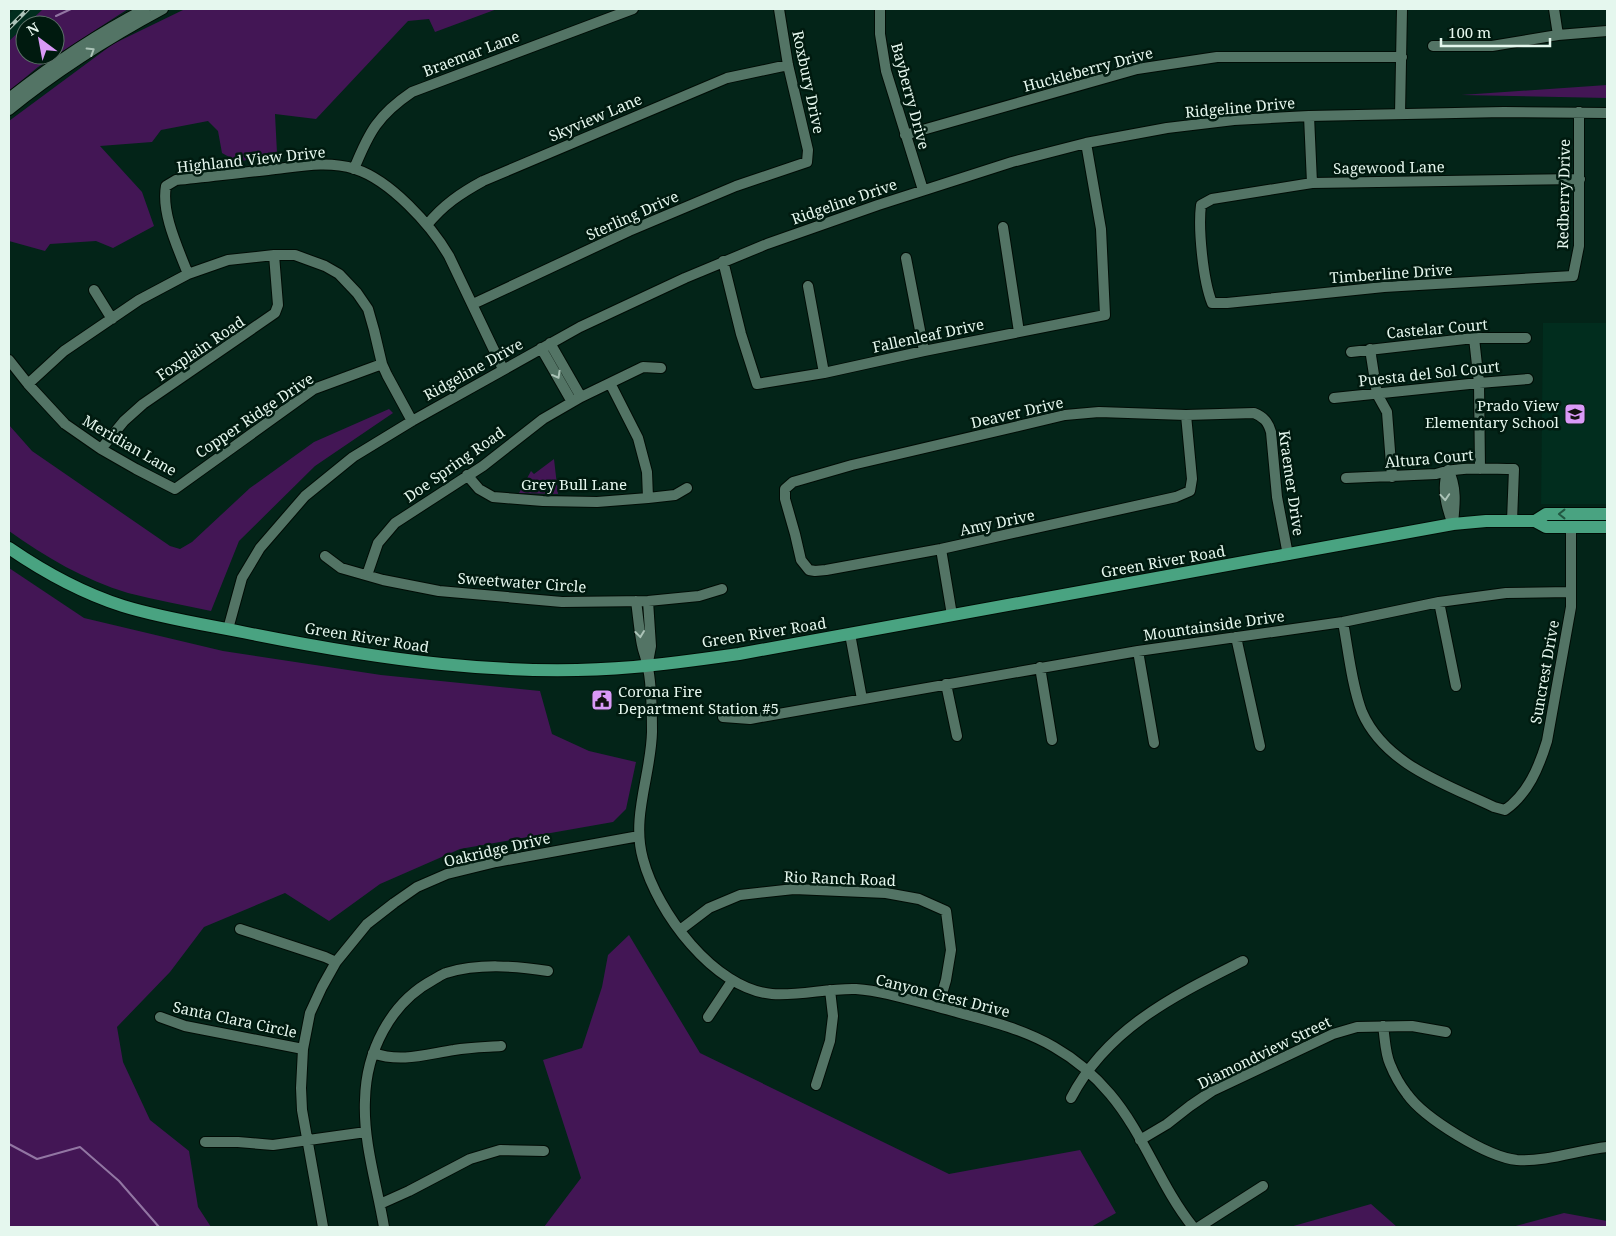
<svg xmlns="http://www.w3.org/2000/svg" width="1616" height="1236" font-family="'Noto Serif',serif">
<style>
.built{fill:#012d1e}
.green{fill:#431655}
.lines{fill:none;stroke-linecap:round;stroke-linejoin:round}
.stream{stroke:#9276a3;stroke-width:2}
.minor-casing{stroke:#000c05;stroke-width:12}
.major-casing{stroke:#000c05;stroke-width:14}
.minor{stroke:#537465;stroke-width:10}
.major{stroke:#49a381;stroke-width:12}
.rail-casing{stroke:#adc3b9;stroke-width:4}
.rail{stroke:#001a0f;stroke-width:2;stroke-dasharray:5.5;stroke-linecap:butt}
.oneway{stroke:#abc3b7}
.oneway2{stroke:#215842}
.labels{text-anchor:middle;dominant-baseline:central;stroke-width:5;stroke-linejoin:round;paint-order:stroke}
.street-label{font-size:15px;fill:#e5f7ee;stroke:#001a0f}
.poi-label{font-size:15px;fill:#e5f7ee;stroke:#001a0f;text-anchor:end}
</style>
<rect width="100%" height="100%" fill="#032418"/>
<!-- built -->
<path class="built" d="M14,9H43L9,41V14Z
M1543,323H1607V504H1541Z"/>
<!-- green -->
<path class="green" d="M43,9H128L38,67L9,91V41L25,26V55H55V25H26Z
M185,9H497L435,32L429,19L408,21L316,119L275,114L277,153L238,162L222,153L218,131L208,121L161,130L152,142L100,146L142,192L154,226L113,248L96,241L50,244L45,251L9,241V121L113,44Z
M1607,85V98L1461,95Z
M389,409L393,413L315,466L239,541L211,611C184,605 156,600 128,593C85,580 45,557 9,531V425L32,451L170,546L180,549L192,542L250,488L314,442Z
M554,459L558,494L519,493L531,471L534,474Z
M9,568L84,618L223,651L381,675L540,691L552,734L589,751L636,762L626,809L613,822L460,849L380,884L329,921L285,893L204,927L170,972L117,1027L123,1062L150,1120L189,1151L198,1207L211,1227H9Z
M629,935L700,1053L949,1174L1080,1150L1116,1213L1091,1227H544L581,1178L543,1060L582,1048L602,987L608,955Z
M1371,1204L1397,1227H1290Z
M1564,1213L1607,1221V1227H1512Z"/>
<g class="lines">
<!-- stream -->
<path class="stream" d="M56,16L71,9
M9,1144L37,1159L80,1147L119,1181L159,1227"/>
<!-- minor casing -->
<g class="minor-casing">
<path id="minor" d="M880,9V34L886,71L923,190
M1554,9L1558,35
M1433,46H1492L1558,35L1607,31
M9,98C51,65 96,34 145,9
M9,110C57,71 109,38 163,9
M1579,112V246L1573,276L1384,287L1227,303H1212C1203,280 1198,229 1201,205L1212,199L1312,183L1580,179
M1400,114L1402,9
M1309,116L1312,183
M905,135L1137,69L1217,57H1402
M354,169C369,132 378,115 412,92L633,9
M427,225C443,205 461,193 483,181L727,78L788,65
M1003,227L1019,332
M906,258L924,351
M723,261L741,334L757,384L824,373L924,351L1105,315L1101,229L1086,143
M188,274C178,248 161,213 166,186L176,180C207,177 237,173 268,170C297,167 326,160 355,169C390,180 431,225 449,256L503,369
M808,286L824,373
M94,290L112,319
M473,304L629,231L736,186L807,162L808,150L788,65L779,9
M1474,338L1479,383L1480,469
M550,343L581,397
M541,348L572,402
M1370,349L1377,394L1387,412L1392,477
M1351,352L1474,338H1526
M9,360L28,384L65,424L101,449L136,469L175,489L314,389L382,364
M610,383L638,438L647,472L648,498
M28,384L64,351L139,300L188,274L228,260L274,255H295L325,266L339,274L357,293L368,309L374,330L382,364L387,375L412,421
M1334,398L1479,383L1528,379
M1186,415L1192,479L1190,491L1176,497L941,549L826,570L815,571L809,570L801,560L795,534L785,499V489L793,482L852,465L1065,415L1099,412L1186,415L1254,413C1264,417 1268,422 1271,432L1277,497L1288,555
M101,449L124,421L143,404L275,313L278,305L274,255
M1448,470C1441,488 1446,507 1453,524
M1448,470C1457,486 1455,505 1453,523
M467,475L479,489L493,497L543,501L597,502L648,498L675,495L687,488
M1346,478L1436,474C1461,466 1488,469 1514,469L1512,521
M941,549L952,615
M325,556L341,568L383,580L439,591L562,602L648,601L699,596L722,589
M367,575L378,543L395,523L483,466L543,419L581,397L643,367L661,368
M636,601C638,615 639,630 642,645C643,651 646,657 647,664C652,682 652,713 652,732C651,775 631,817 643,859C657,912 714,989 772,994C800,996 828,988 856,989C884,991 911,1000 938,1007C977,1018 1018,1026 1054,1047C1075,1059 1094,1075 1110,1094C1144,1134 1160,1186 1193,1227
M648,601L651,646L648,662
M1439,602L1456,686
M1343,622C1348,649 1352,687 1362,712C1385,765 1446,784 1494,807L1505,810C1528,794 1539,767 1547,741L1571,607V527
M228,629L242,578L260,548L305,496L353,457L412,421L580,327L685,278L767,244L878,205L1012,162L1086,143L1167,128L1234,120L1309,116L1504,112L1607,113
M850,634L862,699
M1236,637L1260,746
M1138,651L1154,743
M1040,667L1052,740
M946,684L957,736
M723,717L750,719L1138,651L1343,622L1439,602L1506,593L1571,592
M240,929L325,957L336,962
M680,930L709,908L740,895L794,889L886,893L919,899L946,911L951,950L946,980L938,1007
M160,1017L185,1026L303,1049
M708,1017L732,981
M1383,1026C1385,1038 1385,1053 1390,1064C1394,1074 1400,1085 1407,1094C1424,1118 1487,1157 1517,1160C1547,1162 1578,1150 1607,1147
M373,1053C401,1063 427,1054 454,1050C470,1047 486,1047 501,1046
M816,1085L830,1041L833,1016L830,990
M1071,1098C1108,1027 1176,995 1243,961
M1140,1140L1167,1124L1190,1106L1212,1091L1333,1034L1357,1027L1412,1026L1446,1032
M205,1142H238L273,1145L366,1132
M380,1204L409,1191L470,1159L500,1150L544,1151
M323,1227L302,1110L301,1088L303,1049L310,1013L322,987L336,962L367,924L394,903L417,887L447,874L496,862L639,836
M384,1227C377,1185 363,1142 365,1100C366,1052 390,1003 433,980C437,978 442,974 446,973C479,963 515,966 548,971
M1199,1227L1263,1186"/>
</g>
<!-- major casing -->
<g class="major-casing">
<path id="major" d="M1535,521L1546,514H1607
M9,548C44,572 82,593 123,606C165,619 209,625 252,634C377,659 506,678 634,667C669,664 704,659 739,654L1453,524L1486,521H1535L1546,527H1607"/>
</g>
<!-- minor -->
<use href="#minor" class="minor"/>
<!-- major -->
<use href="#major" class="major"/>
<!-- rail casing -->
<g class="rail-casing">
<path id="rail" d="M9,28L28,9"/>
</g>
<!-- rail -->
<use href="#rail" class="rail"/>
</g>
<!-- one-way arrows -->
<defs><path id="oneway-chevron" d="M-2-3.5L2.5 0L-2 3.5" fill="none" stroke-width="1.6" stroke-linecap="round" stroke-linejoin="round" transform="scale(1.25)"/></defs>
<g class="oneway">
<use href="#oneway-chevron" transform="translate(91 51) rotate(-32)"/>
<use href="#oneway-chevron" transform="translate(557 375) rotate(61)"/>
<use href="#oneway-chevron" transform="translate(1445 497) rotate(86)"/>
<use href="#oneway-chevron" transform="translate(640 634) rotate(83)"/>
</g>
<use class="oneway2" href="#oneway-chevron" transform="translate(1562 514) rotate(180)"/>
<!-- icons -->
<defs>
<g id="school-square" transform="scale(1.125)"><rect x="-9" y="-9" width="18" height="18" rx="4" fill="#d99af7" stroke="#001a0f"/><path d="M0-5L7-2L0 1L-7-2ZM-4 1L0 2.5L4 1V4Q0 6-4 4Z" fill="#111"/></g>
<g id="civic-square" transform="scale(1.125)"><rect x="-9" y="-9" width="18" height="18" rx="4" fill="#d99af7" stroke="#001a0f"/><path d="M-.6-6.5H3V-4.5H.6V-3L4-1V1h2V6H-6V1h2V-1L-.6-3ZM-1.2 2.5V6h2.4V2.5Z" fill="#111"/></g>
</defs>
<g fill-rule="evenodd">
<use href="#school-square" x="1575" y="414"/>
<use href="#civic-square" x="602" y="700"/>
</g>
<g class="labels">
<!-- street labels -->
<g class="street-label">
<text transform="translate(471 53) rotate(-21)">Braemar Lane</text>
<text transform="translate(1088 69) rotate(-15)">Huckleberry Drive</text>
<text transform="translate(809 82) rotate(78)">Roxbury Drive</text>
<text transform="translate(911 96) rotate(75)">Bayberry Drive</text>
<text transform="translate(1240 107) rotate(-5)">Ridgeline Drive</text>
<text transform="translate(595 117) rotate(-23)">Skyview Lane</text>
<text transform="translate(251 159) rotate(-6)">Highland View Drive</text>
<text transform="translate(1389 167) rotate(-1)">Sagewood Lane</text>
<text transform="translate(1563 194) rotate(-89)">Redberry Drive</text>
<text transform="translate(844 201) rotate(-19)">Ridgeline Drive</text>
<text transform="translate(632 215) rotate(-24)">Sterling Drive</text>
<text transform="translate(1391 273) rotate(-4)">Timberline Drive</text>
<text transform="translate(1437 328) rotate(-5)">Castelar Court</text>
<text transform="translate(928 335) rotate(-12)">Fallenleaf Drive</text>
<text transform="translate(200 348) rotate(-34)">Foxplain Road</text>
<text transform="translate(473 369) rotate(-29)">Ridgeline Drive</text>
<text transform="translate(1429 373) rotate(-6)">Puesta del Sol Court</text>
<text transform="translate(1017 412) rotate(-13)">Deaver Drive</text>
<text transform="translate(254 415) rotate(-34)">Copper Ridge Drive</text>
<text transform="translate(130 445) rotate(30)">Meridian Lane</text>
<text transform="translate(1429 458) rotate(-5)">Altura Court</text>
<text transform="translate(454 464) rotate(-35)">Doe Spring Road</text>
<text transform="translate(1292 483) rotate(82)">Kraemer Drive</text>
<text x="574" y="484">Grey Bull Lane</text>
<text transform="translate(997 522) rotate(-12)">Amy Drive</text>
<text transform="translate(1163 561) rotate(-10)">Green River Road</text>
<text transform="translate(522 582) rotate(4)">Sweetwater Circle</text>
<text transform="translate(1214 625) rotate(-8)">Mountainside Drive</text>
<text transform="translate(764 632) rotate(-9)">Green River Road</text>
<text transform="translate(367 637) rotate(9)">Green River Road</text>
<text transform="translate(1544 672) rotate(-80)">Suncrest Drive</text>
<text transform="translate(497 849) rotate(-13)">Oakridge Drive</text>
<text transform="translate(840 878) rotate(2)">Rio Ranch Road</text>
<text transform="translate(943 995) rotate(14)">Canyon Crest Drive</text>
<text transform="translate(235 1019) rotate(12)">Santa Clara Circle</text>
<text transform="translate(1264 1052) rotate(-26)">Diamondview Street</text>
</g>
<!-- poi labels -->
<g class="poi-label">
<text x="1559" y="405">Prado View<tspan x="1559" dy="17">Elementary School</tspan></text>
<text x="618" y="691" text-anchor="start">Corona Fire<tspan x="618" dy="17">Department Station #5</tspan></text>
</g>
</g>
<!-- border -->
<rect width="1616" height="1236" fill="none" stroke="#e5f7ee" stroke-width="20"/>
<!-- north arrow -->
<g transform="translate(40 40) rotate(328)"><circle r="24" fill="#001a0f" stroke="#5c7268"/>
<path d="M0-4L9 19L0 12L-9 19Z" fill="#d99af7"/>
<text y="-8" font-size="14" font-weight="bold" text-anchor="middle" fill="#e5f7ee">N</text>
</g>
<!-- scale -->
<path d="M1441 38v8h109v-8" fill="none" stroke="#e5f7ee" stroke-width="2.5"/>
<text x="1448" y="38" font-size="15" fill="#e5f7ee" stroke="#001a0f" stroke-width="4" paint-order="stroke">100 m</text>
</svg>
